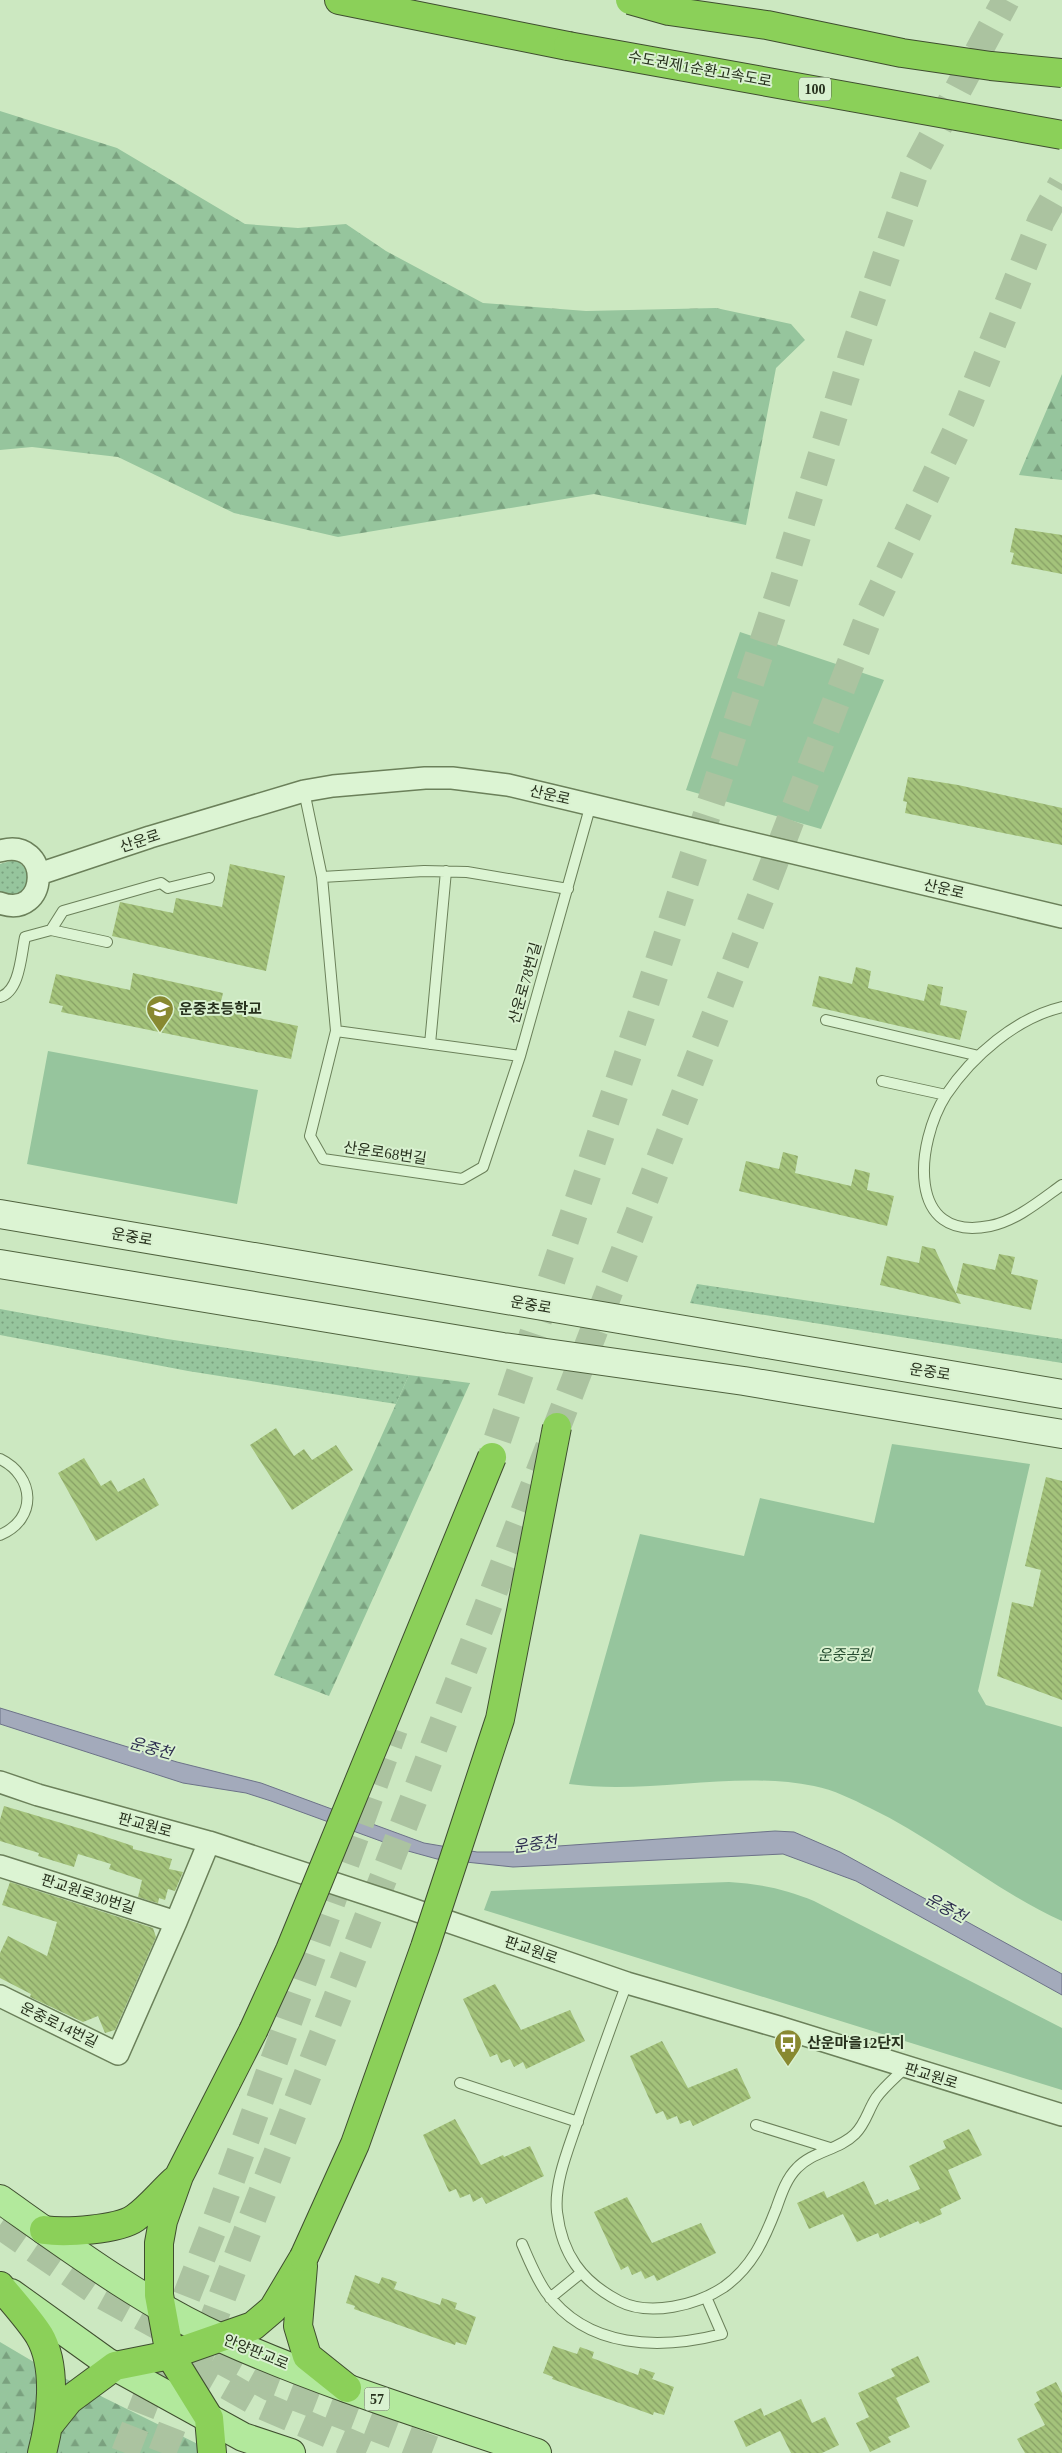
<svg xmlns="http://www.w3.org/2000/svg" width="1062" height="2453" font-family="'Times New Roman','Noto Sans KR',serif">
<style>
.grass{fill:url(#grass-dots)}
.forest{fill:url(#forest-firs)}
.park{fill:#96c59d}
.water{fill:#a3aabb;stroke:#6c7288}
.building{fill:url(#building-back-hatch)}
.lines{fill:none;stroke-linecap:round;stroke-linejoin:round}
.primary-tunnel{stroke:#abc3a0;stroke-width:28;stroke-dasharray:28 14;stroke-linecap:butt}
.motorway-tunnel{stroke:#abc3a0;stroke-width:28;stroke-dasharray:28 14;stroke-linecap:butt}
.service-casing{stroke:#6b805a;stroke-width:12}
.minor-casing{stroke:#6b805a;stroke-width:24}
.secondary-casing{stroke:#4f623e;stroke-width:30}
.primary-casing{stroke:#3f4e2f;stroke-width:30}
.motorway-casing{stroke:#3f4e2f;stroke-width:30}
.service{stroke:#dcf4d3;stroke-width:10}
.minor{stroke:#dcf4d3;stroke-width:21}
.secondary{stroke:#dcf4d3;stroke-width:28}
.primary{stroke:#b2e99c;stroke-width:28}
.motorway{stroke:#8bd059;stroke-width:28}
.motorway-bridge-casing{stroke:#3f4e2f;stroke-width:30;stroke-linecap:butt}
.motorway-bridge{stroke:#8bd059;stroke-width:28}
.labels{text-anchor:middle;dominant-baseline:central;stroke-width:4;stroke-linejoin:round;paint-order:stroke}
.shield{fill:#d9f1d0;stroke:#5c6b53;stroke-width:1}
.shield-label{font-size:14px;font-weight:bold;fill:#27311d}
.street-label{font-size:15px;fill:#27311d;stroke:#d9f1d0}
.poi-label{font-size:15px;font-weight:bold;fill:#27311d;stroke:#d9f1d0;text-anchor:start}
.park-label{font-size:15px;font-style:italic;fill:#264c30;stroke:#d9f1d0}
.water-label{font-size:16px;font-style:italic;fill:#2e2f50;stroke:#d9f1d0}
</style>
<defs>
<pattern id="grass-dots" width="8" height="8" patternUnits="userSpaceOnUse" patternTransform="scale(1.25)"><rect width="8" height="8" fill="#96c59d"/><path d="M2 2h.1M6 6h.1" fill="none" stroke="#7aa17f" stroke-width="1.8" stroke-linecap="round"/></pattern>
<pattern id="forest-firs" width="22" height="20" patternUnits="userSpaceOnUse" patternTransform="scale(1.25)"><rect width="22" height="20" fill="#96c59d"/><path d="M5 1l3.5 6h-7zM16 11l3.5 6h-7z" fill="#7aa17f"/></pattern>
<pattern id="building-back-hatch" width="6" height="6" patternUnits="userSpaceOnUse" patternTransform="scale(1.25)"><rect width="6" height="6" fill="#a4c37b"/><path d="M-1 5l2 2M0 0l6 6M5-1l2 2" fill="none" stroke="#869f64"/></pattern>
</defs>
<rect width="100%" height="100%" fill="#cce8c1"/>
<!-- grass -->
<path class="grass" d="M14,860L19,862L27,870V886L19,894L13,895L0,892V864Z
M697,1284L1062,1339V1363L690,1303Z
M0,1309L167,1339L409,1375L396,1404L188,1371L0,1335Z"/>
<!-- forest -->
<path class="forest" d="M0,111L117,148L245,224L298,228L346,224L386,251L483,303L586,311L716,308L791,324L805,340L776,368L746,525L594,494L338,537L234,513L118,457L32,447L0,450Z
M1062,374V480L1019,475Z
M409,1375L470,1383L329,1696L274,1675Z
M0,2342L44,2368L216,2453H0Z"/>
<!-- park -->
<path class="park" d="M740,632L884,680L821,829L686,790Z
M48,1051L258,1090L237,1204L27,1164Z
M892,1444L1030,1464L978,1691L986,1705L1062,1727V1921C994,1890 937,1840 870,1808C852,1799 834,1790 814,1786C734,1770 650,1795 569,1784L640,1534L744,1556L760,1498L874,1523Z
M729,1882C760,1884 785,1889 814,1901L1062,2028V2090L484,1910L491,1891Z"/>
<!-- water -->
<path class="water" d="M0,1708L177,1762L261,1783L424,1843L477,1852H512L544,1847L775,1831L794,1832L840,1852L1062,1974V1995L856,1881L783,1854L513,1867L437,1859L408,1851L271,1801L246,1793L183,1783L0,1724Z"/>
<!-- building -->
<path class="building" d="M1015,528L1062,535V574L1011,564L1014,553L1010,552Z
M908,777L958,785L1062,808V845L905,813L907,802L903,801Z
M230,864L285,876L266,971L112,936L120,902L173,913L176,898L222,907Z
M856,967L871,971L868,988L924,1001L928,984L943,987L940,1005L967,1011L960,1040L812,1006L819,976L852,984Z
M133,973L223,993L219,1010L298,1026L291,1059L61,1012L63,1006L49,1003L56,974L130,990Z
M783,1152L798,1156L795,1173L851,1186L855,1169L870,1173L867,1190L894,1196L887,1226L739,1191L746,1161L779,1169Z
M922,1246L935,1249L961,1304L880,1285L887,1256L919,1263Z
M999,1254L1015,1257L1011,1274L1038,1280L1031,1310L956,1293L963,1263L995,1270Z
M276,1428L294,1456L304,1449L312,1460L336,1445L353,1470L292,1510L250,1445Z
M84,1458L101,1486L111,1480L118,1492L144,1478L159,1505L96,1541L58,1473Z
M1046,1477L1062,1481V1700L997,1676L1012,1602L1033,1607L1041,1570L1025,1566Z
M4,1806L85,1830L133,1846V1849L172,1859L169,1869L183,1872L175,1891L168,1889L165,1900L159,1898L158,1903L150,1901L138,1897L142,1880L109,1869L111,1864L78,1854L74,1867L38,1856L39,1853L0,1841V1820Z
M10,1882L153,1928L156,1937L115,2030L105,2033L98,2016L83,2022L30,1997L31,1994L0,1978V1953L8,1936L47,1956L57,1922L2,1905Z
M495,1984L521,2030L570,2010L585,2041L526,2069L523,2062L514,2067L510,2059L501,2063L497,2054L490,2057L463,1999Z
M662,2041L688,2088L737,2068L751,2098L693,2126L690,2120L680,2124L677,2116L667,2120L663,2111L656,2114L630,2056Z
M455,2119L481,2165L503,2155L504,2157L530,2146L544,2176L486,2204L482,2197L473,2202L470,2194L460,2198L456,2189L449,2192L423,2135Z
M969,2129L982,2155L948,2170L961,2199L940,2209L942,2214L920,2224L918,2221L880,2238L878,2233L857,2242L843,2214L809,2229L797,2203L824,2191L827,2198L864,2181L875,2205L888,2199L889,2202L920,2189L909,2166L946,2148L943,2141Z
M627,2197L652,2243L701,2223L716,2253L657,2281L654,2275L645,2279L641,2271L632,2275L628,2266L621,2270L594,2212Z
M355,2275L379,2284L382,2277L397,2282L394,2289L440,2305L442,2298L457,2303L455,2309L476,2317L466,2345L456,2342L455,2345L354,2309L355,2306L346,2303Z
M553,2346L577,2354L580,2347L594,2352L592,2358L638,2375L640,2368L655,2373L652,2379L674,2387L664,2415L654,2412L653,2415L552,2379L553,2377L543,2373Z
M918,2356L930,2382L896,2398L910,2427L888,2437L891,2442L870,2452L856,2423L869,2417L858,2393L895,2376L891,2369Z
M1056,2382L1062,2393V2453H1025L1017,2439L1045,2425L1034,2404L1040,2400L1036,2392Z
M801,2399L812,2423L825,2417L839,2445L822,2453H791L780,2431L746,2447L734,2421L761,2408L764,2416Z"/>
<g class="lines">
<!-- primary-tunnel -->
<path class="primary-tunnel" d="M0,2225L100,2294L270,2387L441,2453
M191,2365L263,2406L373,2453"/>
<!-- motorway-tunnel -->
<path class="motorway-tunnel" d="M484,1479L640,1019L782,585L853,353L917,166L1006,0
M125,2453L216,2221L394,1729
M162,2453L871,611L963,417L1041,221L1062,184"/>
<!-- service casing -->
<g class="service-casing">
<path id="service" d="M304,791L322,877L336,1031L310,1136L323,1159L462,1179L483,1167L520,1056L591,804
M322,877L424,871L467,872L568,889
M51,930L63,911L161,883L168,888L209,878
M0,997C20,991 21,955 25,937L51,930L107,942
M1062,1007C1016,1018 972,1056 946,1095C916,1142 905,1243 990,1226C1016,1221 1041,1200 1062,1185
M826,1020L979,1056
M336,1031L520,1056
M430,1044L446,871
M882,1081L946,1095
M0,1459C35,1476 38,1519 0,1535
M627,1983C610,2029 593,2076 577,2123C568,2150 554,2183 557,2212C562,2254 581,2281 619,2301C650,2317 697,2305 724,2287C752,2267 764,2240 776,2209C781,2195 786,2179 797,2168C813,2151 839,2150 855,2134C866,2123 868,2110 876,2098C884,2087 896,2077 905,2068
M460,2083L578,2122
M756,2125L830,2148
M522,2244C529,2260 536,2278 546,2292C587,2349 660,2350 722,2334L706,2297
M550,2298L581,2273"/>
</g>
<!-- minor casing -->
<g class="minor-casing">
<path id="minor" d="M0,851C53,836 49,921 0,903
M39,874L150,837L304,791L333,786L425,778H452L508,785L1062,917
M0,1782L38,1795L209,1842L400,1905L627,1983L779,2027L1062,2115
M0,1866L176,1922
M0,1996L118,2054L176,1922L209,1842"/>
</g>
<!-- secondary casing -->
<g class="secondary-casing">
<path id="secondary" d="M0,1214L1062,1394
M0,1264L503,1347L744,1381L1062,1434"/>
</g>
<!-- primary casing -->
<g class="primary-casing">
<path id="primary" d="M0,2199C68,2247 145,2304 221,2338C323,2384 431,2417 537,2453
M11,2293L107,2362L243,2437L291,2453"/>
</g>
<!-- motorway casing -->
<g class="motorway-casing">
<path id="motorway" d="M339,0L568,46
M44,2230C65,2233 118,2230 135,2218C149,2208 161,2193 174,2181
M303,2266L298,2326L307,2356L347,2388
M0,2286C13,2302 28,2318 39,2335C58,2367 51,2419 42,2453
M49,2425L69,2400L115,2366L170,2355L253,2326L273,2309L304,2257
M212,2453L209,2418L170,2355L159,2295V2243L163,2221L179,2176L253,2031"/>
</g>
<!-- service -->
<use href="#service" class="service"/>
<!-- minor -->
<use href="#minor" class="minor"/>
<!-- secondary -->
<use href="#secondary" class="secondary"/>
<!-- primary -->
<use href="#primary" class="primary"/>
<!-- motorway -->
<use href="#motorway" class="motorway"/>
<!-- motorway-bridge casing -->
<g class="motorway-bridge-casing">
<path id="motorway-bridge" d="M630,0L669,11L767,25L902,53L991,66L1062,73
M568,46L1062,135
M253,2031L290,1950L492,1457
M304,2257L355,2144L425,1947L500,1719L557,1427"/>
</g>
<!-- motorway-bridge -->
<use href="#motorway-bridge" class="motorway-bridge"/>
</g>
<!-- icons -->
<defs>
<g id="school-pin" transform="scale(1.4375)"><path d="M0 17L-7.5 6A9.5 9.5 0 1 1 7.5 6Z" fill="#888931" stroke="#d9f1d0"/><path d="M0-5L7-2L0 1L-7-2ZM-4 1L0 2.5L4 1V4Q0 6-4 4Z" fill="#fff"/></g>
<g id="bus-pin" transform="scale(1.4375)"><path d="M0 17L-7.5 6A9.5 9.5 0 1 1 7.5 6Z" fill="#888931" stroke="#d9f1d0"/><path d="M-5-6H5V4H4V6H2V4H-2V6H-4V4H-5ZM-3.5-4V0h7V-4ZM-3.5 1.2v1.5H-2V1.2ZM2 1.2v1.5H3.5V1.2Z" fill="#fff"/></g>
</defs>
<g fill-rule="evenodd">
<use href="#school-pin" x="160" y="1009"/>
<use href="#bus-pin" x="788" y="2043"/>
</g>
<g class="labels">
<!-- shield labels -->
<g class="shield">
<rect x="799" y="77.5" width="32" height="23" rx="4"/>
<rect x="364.5" y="2387.5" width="25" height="23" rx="4"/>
</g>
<g class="shield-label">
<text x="815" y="89">100</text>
<text x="377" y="2399">57</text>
</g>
<!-- street labels -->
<g class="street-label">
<text transform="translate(700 69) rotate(10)">수도권제1순환고속도로</text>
<text transform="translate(550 795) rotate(13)">산운로</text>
<text transform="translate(140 841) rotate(-18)">산운로</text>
<text transform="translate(944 889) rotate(13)">산운로</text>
<text transform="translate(525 983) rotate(-74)">산운로78번길</text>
<text transform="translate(385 1153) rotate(8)">산운로68번길</text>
<text transform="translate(132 1237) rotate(10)">운중로</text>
<text transform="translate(531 1305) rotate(10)">운중로</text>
<text transform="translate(930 1372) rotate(9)">운중로</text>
<text transform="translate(145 1825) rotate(15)">판교원로</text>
<text transform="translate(88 1894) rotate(18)">판교원로30번길</text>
<text transform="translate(531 1950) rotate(19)">판교원로</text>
<text transform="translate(59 2025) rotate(26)">운중로14번길</text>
<text transform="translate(931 2076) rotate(17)">판교원로</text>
<text transform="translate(256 2352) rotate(22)">안양판교로</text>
</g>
<!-- poi labels -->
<g class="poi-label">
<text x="179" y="1009">운중초등학교</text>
<text x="807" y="2043">산운마을12단지</text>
</g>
<!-- park labels -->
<g class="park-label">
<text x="845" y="1655">운중공원</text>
</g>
<!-- water labels -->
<g class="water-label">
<text transform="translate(151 1748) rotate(15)">운중천</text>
<text transform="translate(535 1844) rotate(-7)">운중천</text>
<text transform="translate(946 1908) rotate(28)">운중천</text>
</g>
</g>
</svg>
